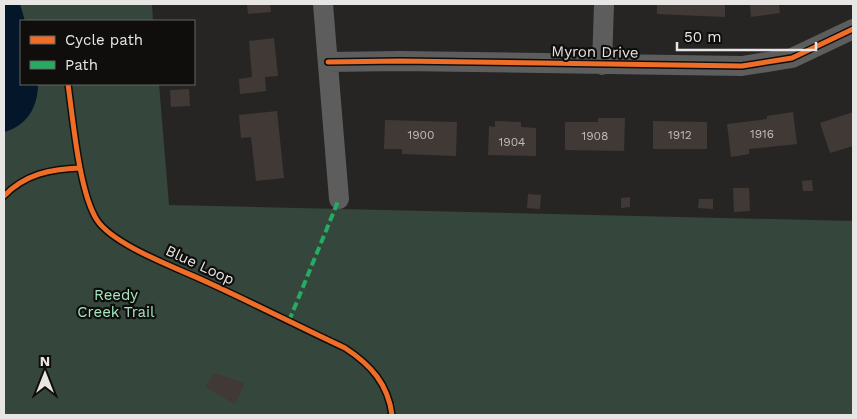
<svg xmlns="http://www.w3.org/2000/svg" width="857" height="419" font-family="'Work Sans',sans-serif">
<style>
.green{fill:#35473c}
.water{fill:#041629}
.building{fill:#413936}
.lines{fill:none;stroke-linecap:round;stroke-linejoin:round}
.street{stroke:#5d5d5d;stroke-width:20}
.quiet{stroke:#26ab63;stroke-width:4;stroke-dasharray:8 4;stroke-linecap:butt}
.cycleway-casing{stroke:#0f0e0d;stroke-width:8}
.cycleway{stroke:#ee6e29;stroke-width:5}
.labels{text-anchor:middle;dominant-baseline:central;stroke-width:4.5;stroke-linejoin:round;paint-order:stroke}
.number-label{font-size:12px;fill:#bebbb9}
.street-label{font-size:15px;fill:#e8e6e5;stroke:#0f0e0d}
.park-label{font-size:15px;fill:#a4e5c1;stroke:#0f0e0d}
</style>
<rect width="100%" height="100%" fill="#272524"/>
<!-- green -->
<path class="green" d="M4,4H152L153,21H21V84H159L169,205L853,221V415H4Z"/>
<!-- water -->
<path class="water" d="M4,4H20L25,21H21V84H38C38,107 27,126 4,132Z"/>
<!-- building -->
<path class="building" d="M247,4H270L271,12L248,14Z
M657,4H725V17L657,14Z
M750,4H783V5H779L780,13L751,17Z
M274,38L278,76L265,77L266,91L240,94L239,79L252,77L249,41Z
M189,89L190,106L171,107L170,90Z
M277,111L284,178L256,181L251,137L241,138L239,115Z
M793,112L797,144L749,149V154L731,157L727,124L767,119V116Z
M853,112V146L830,153L820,123Z
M598,118H625L624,151L565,150V122H598Z
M385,120L457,122L456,156L402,154V149H384Z
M495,121L521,122V127L536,128V156L488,155L489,126L495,127Z
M653,121L707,122V149H653Z
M812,180L813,191H803L802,181Z
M733,188H749L750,211L734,212Z
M528,194L541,195L540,209L527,208Z
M630,197V207L621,208V198Z
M699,199H713V209L698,208Z
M214,373L245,383L235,404L205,387Z"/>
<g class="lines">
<!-- street -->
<path class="street" d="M323,4L339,199
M328,62L400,61L742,66L792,58L853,29
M602,65L604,4"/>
<!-- quiet -->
<path class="quiet" d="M289,321L339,199"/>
<!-- cycleway casing -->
<g class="cycleway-casing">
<path id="cycleway" d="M328,62L400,61L742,66L792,58L853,29
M68,84C73,119 79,192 97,220C114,246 180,269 209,283C255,304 300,327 345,348C371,365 388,384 392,415
M4,196C25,174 51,169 80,168"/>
</g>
<!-- cycleway -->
<use href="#cycleway" class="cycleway"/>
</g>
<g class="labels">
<!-- number labels -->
<g class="number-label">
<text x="762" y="134">1916</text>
<text x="421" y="135">1900</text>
<text x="680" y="135">1912</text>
<text x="595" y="136">1908</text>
<text x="512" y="142">1904</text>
</g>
<!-- street labels -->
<g class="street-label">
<text transform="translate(595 52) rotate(1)">Myron Drive</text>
<text transform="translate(200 265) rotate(25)">Blue Loop</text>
</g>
<!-- park labels -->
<g class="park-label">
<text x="116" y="295">Reedy<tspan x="116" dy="17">Creek Trail</tspan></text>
</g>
</g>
<!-- border -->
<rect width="857" height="419" fill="none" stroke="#e8e6e5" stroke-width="10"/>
<!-- legend -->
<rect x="20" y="20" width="175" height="65" fill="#0f0e0d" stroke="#666463"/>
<rect x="30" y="36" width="25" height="8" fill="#ee6e29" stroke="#666463"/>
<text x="65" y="45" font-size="15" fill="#e8e6e5">Cycle path</text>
<rect x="30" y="61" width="25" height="8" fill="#26ab63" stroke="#666463"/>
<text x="65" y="70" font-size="15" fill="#e8e6e5">Path</text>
<!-- north arrow -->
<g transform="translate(45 374)" stroke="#0f0e0d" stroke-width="4" paint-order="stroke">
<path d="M0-4L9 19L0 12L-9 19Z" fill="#e8e6e5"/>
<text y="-8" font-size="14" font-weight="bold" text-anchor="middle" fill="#e8e6e5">N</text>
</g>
<!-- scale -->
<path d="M677 42v8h139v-8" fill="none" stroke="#e8e6e5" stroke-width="2.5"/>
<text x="684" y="42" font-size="15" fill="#e8e6e5" stroke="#0f0e0d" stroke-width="4" paint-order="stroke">50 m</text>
</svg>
